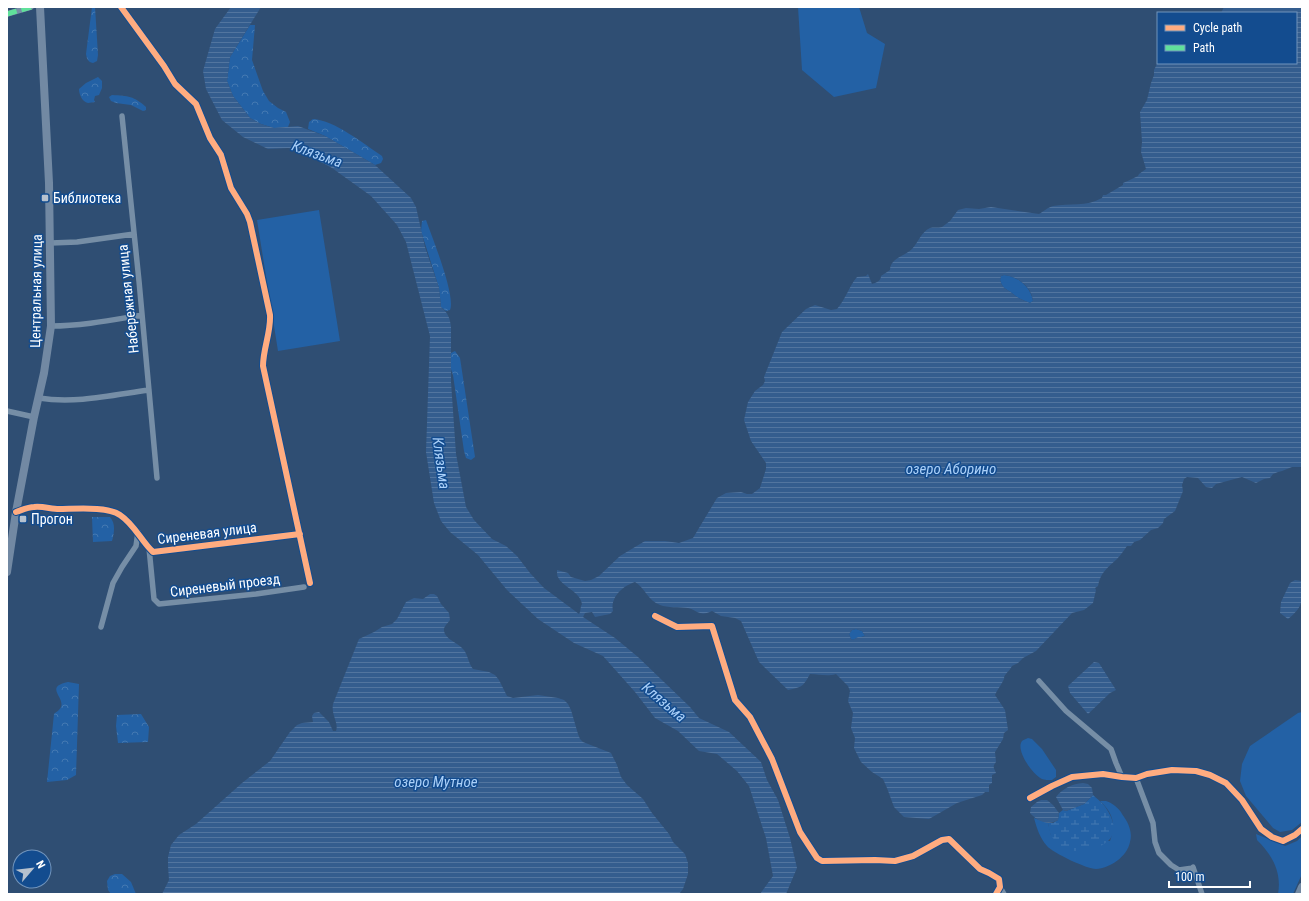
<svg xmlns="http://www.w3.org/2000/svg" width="1309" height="901" font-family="'Roboto Condensed',sans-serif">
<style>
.grass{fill:#2361a5}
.forest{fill:url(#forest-crowns)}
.wetland{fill:url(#wetland-marsh)}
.water{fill:url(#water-rules);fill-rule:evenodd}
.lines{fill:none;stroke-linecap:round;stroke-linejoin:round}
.minor{stroke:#768ea6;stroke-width:5.5}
.secondary{stroke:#7289a3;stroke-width:8}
.quiet{stroke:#60e19b;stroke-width:5;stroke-dasharray:10 5;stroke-linecap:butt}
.cycleway-casing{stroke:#134c8f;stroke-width:8}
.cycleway{stroke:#ffac80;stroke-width:6}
.poi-dot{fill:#b6c1ce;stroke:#134c8f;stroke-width:1.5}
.labels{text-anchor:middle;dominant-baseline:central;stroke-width:3;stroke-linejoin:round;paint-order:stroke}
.poi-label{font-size:14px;fill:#fff;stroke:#134c8f;text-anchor:start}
.street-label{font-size:14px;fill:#fff;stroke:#134c8f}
.water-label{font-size:15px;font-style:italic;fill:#aad0f9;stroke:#134c8f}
</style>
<defs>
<pattern id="forest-crowns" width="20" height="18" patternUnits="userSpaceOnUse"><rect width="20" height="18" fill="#2361a5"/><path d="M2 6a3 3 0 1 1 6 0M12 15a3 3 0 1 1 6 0" fill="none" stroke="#4479b2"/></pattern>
<pattern id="wetland-marsh" width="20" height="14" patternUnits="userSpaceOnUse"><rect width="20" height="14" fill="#2361a5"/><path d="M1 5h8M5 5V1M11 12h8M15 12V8" fill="none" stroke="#4479b2"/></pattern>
<pattern id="water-rules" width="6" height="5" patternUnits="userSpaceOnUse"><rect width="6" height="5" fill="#345d8e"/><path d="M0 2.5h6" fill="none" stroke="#52759f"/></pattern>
</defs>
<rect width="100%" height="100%" fill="#2f4e73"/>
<!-- grass -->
<path class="grass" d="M798,7H859L867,33L885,44L876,88L834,97L802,70Z
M319,210L340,341L278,351L257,220Z
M1004,275C1017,276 1031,287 1033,301L1030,303C1022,300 1019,299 1013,294C1006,288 1003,290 1000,280L1001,276Z
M856,629L862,631L865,636L857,638L853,640L851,639L849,634L852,630Z
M1302,712V822L1292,830L1280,832L1273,828L1246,796L1240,781L1242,764L1250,746L1298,713Z
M1028,738L1032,739L1042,749L1056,770V777L1052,780C1049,780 1044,780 1042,779C1033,775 1015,750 1022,741C1023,740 1026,739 1028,738Z
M1100,801C1100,801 1105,801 1106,801C1111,802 1120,809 1122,814C1128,822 1133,832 1130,842C1127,857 1110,868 1096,869C1087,869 1053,853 1047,846C1040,838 1037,829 1034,818L1048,823L1051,835L1110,841C1116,824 1113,813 1100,801Z
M1256,834L1285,846L1297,841L1302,836V874L1293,894H1278C1282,872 1272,855 1257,840Z"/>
<!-- forest -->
<path class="forest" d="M92,7H95L98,55L97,61L93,63C88,62 87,59 86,54Z
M250,25H255L252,60L258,77L263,91L269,101L278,108L286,112L290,122L288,127L274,128L261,124L250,118L233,96L227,81L230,57Z
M98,77L102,81V88L99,95L95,96L94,100L95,102C93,102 90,103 88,103C82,102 79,94 79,89L86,83Z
M112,95C128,96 134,96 146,107V110L143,111L131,105L116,103L111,101L109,97Z
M313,119C334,120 364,144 382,156L383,159L381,163L375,165L325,136L308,129L309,122Z
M426,220C432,237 456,296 450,310L446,311L441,307L439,288L421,231L422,221Z
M455,351L460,358L475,457L471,460L466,458L464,451L453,375L451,369V353Z
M92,517H110C116,524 114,533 112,541L93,542Z
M68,682L79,684L76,775L67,780L47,782L54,714C56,712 60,710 61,707C65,697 44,687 68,682Z
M141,714L149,727L148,742L118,743L116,726L117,715Z
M115,874H122L131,882L136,894H111L108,890L107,881L110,876Z"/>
<!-- wetland -->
<path class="wetland" d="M1093,795C1097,799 1103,803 1106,808C1122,832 1112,846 1085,850C1078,851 1071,852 1064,848C1060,846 1053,839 1051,835C1049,832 1049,827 1048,823H1053L1058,820L1059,813L1063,810L1066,811L1084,804Z"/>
<!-- water -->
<path class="water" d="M231,7H261L230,57L227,81L233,96L250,118L261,124L274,128L298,126L325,136L375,165L411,198L416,207L425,247L439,288L441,307C448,313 450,318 451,327V382L456,454L466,507L474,520L492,539L506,546L517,556L530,573L544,588L579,614L580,612L581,606L582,604C580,591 562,587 558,577C557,576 557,571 557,570L568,573L571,577L585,581L591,580L599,576L620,556L645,541H665L679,543L693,538L717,498L726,493L741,492L747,494H752L760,488L766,469V463L751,441L744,420L748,402L755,391L763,385L765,381L764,377L782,332L806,309L815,305L831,310L837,309C846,299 849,286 857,277L866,276L868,274L872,284C876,283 881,281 881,276L890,270C890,258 905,256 912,249C918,243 921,232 930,228C933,227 938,228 942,227L950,221L958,210L966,208L979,209L991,207L1039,214C1044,211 1047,208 1053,206C1070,203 1086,207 1102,198L1103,195H1106L1123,185V183C1129,181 1133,178 1138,176L1139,174L1146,169L1141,152L1142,142L1140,112L1147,100L1151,83L1154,75V70L1158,62V63H1296V13H1221L1224,7H1302V467H1292L1282,471L1278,472L1273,474L1270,478L1264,479L1256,483L1242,477L1216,484L1212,488L1206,487L1198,478L1187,477L1184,479L1182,485L1183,491L1175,511L1164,519L1163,523L1158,528L1151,530L1140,540L1134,542L1131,546H1127C1124,550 1121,555 1117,559C1108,567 1100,573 1098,586L1095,588L1096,590L1093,603L1084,610L1072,613L1036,651L1023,658L1018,663L1012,666C1010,670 1008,671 1006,674C1002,679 1006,676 1003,681C1001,685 997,690 995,695L1005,710L1008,730L1004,733L1003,739L995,752L996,762C992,767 994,768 996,773L992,775V783L989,785V792H985L982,795L957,803L929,819L904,817L894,807L887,788L883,779L872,772L861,762L854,748L855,738L851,728L853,713L848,701L850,691L848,686L836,674C826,677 820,674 810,674C803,687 802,687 788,690L759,662L741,621L735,618L721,616L712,611C708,613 704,614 700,613C696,612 693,609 688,608C679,607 668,608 660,605C648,601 645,588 635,582C622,586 610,598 613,611L610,614L595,617L592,612L585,613L583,617L615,638L638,657L690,707L699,718L729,732L761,762L767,780L778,800L790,838L797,868L786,894H760L773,876L766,838L749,786L737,771L717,754L699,751L678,731L655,718L635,692L603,656L574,643L538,619L507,590L478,555L450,532L441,521L434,503L426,452L430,336L406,242L397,225L371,196L332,168L296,149L288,148L268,149L243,137L222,120L206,89L203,71L215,29ZM1004,275C1017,276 1032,287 1033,301L1030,303C1022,300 1019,299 1013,294C1006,288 1003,290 1000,280L1001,276ZM856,629L862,631L865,636L862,637H858L853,640L851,639L849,634L852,630Z
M1295,580L1302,581C1302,601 1304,606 1288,619L1280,613L1281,602L1290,583Z
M430,594H434L437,596L441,604L449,613L450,620C448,623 443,627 444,631C445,639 458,643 463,649C468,654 468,663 473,669L489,672L495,675L499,680L507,696L513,698L538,695L558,698L564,700L568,704L571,710L578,734L580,739L583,742L611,753L617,765L621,777L627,785L643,799L652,813L669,834L673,842L685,854L688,863V874L683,889L679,894H162L169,880L168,866V857L171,845L179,835L196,824L242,783L270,761L290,732L297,725L302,723L313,722L312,716L314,713L319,712L329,722L333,731H336C339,723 331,715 333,704L359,639L374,632L382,627L392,624L397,619L406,602L414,598L423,599Z
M1094,662L1099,663L1116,690L1110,693L1088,714L1070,693L1068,686Z
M1083,783L1088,784L1092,788L1093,795L1084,804L1066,811L1063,810L1056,797C1063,788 1072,784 1083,783Z
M1041,800H1047L1053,805L1059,813L1058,820C1048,826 1037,821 1030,813L1031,807L1037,802Z"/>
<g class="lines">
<!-- minor -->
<path class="minor" d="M121,7L164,66L175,84L196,104L210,138L221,155L231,188L247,214L250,222L270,315C271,332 263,349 263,366L310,583
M7,14L31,7
M122,116L139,281L157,478
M51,243L77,242L134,234
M51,326C82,326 112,320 142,315
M39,398C75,404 113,395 149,390
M7,411L34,417
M16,512C22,510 28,507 34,507C43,506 51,509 59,509C74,509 108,506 120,515C135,525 141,541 153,552L300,534
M149,548L154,599L159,604L256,594L304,587
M655,616L677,627L712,626L735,700L750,717L772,759L800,832L817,858L822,861L875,860L895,861L913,856L942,840L949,839L980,869L989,873L999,879L1000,887L996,894
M101,627L113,583L122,567L136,546L138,532
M1039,681L1066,711L1111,749L1116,763L1122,777
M1136,778L1153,823L1155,842L1159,853L1171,865L1179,870L1193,868
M1030,798L1052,786L1072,777L1103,774L1122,777L1136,778L1147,774L1172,770L1196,771L1210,775L1226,783L1242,800L1261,829L1272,837L1283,841L1295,835L1302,829
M1193,867L1202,894
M1000,887L1004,894"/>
<!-- secondary -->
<path class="secondary" d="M7,572L16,512L34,417L44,373L51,326L49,183L40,7
M1299,894L1302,887"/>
<!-- quiet -->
<path class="quiet" d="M7,14L31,7"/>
<!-- cycleway casing -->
<g class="cycleway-casing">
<path id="cycleway" d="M121,7L164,66L175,84L196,104L210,138L221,155L231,188L247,214L250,222L270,315C271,332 263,349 263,366L310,583
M16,512C22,510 28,507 34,507C43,506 51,509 59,509C74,509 108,506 120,515C135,525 141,541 153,552L300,534
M655,616L677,627L712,626L735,700L750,717L772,759L800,832L817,858L822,861L875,860L895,861L913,856L942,840L949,839L980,869L989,873L999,879L1000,887L996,894
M1030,798L1052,786L1072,777L1103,774L1122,777L1136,778L1147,774L1172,770L1196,771L1210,775L1226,783L1242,800L1261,829L1272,837L1283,841L1295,835L1302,829"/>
</g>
<!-- cycleway -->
<use href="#cycleway" class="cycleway"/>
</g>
<!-- markers -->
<g class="poi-dot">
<rect x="41" y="194" width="8" height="8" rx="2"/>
<rect x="19" y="515" width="8" height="8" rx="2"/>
</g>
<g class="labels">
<!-- poi labels -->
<g class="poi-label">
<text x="53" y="198">Библиотека</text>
<text x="31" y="519">Прогон</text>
</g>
<!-- street labels -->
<g class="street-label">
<text transform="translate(36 291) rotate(-89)">Центральная улица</text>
<text transform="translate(128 299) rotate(-96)">Набережная улица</text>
<text transform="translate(207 533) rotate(-7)">Сиреневая улица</text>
<text transform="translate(225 585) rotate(-7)">Сиреневый проезд</text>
</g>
<!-- water labels -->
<g class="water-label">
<text transform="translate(317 154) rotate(20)">Клязьма</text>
<text transform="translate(441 463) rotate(82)">Клязьма</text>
<text x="951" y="469">озеро Аборино</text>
<text transform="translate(664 702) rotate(40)">Клязьма</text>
<text x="436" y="782">озеро Мутное</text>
</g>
</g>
<!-- border -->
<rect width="1309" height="901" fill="none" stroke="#ffffff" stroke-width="16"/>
<!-- legend -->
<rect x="1157" y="12" width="140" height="52" fill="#134c8f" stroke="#7194bc"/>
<rect x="1165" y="25" width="20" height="6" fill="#ffac80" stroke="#7194bc"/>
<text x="1193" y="32" font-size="12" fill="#ffffff">Cycle path</text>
<rect x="1165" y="45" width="20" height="6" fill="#60e19b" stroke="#7194bc"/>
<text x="1193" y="52" font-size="12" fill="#ffffff">Path</text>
<!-- north arrow -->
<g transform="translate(32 869) rotate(62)"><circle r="19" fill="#134c8f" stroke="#7194bc"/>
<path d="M0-3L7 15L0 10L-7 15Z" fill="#b6c1ce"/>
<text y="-6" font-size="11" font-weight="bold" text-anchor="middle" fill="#ffffff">N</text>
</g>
<!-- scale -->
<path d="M1169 881v6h81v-6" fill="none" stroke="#ffffff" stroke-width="2"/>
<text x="1175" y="881" font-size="12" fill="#ffffff" stroke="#134c8f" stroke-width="3" paint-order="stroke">100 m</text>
</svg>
